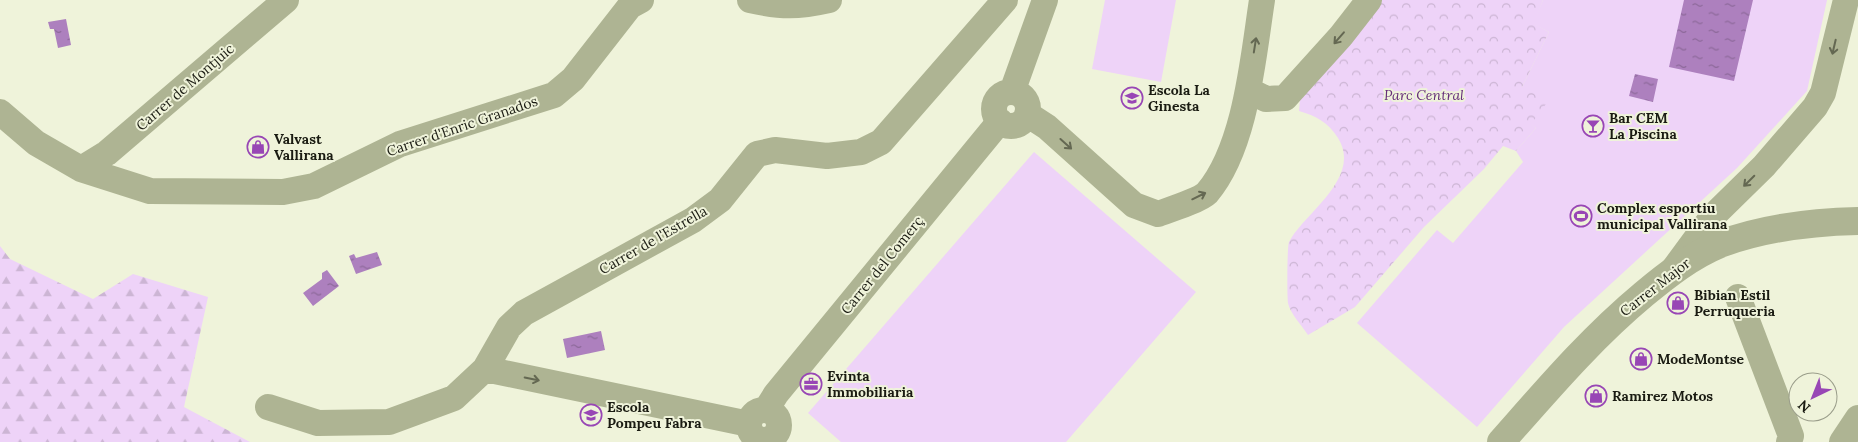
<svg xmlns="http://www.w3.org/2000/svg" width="1858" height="442" font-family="Lora,serif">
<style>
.grass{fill:#eed3f8}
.forest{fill:url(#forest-firs)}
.park{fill:url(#park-crowns)}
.water{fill:url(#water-ripples)}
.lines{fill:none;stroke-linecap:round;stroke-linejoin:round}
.minor{stroke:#aeb493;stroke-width:26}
.tertiary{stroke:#aeb493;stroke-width:28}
.oneway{stroke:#646852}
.labels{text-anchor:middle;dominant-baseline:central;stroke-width:4;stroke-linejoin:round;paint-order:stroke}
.street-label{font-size:14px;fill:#1a1b12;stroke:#eff3da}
.poi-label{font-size:14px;font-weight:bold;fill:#1a1b12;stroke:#eff3da;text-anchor:start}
.park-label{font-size:14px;font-style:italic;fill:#652d79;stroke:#eff3da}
</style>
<defs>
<pattern id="forest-firs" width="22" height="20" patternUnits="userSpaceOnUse" patternTransform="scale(1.25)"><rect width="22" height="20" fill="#eed3f8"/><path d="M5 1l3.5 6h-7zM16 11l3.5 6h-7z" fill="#ccb5d4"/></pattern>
<pattern id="park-crowns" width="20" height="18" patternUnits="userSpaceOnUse" patternTransform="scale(1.25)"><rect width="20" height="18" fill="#eed3f8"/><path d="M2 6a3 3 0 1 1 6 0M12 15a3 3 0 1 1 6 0" fill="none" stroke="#ccb5d4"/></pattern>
<pattern id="water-ripples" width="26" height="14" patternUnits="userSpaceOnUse" patternTransform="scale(1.25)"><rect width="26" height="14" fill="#ad80be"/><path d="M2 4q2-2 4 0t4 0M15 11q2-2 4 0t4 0" fill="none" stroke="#8c6899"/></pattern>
</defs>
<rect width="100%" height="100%" fill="#eff3da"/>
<!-- grass -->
<path class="grass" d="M1105,0H1176L1161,82L1092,69Z
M1543,0H1827L1807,91L1737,168L1564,327L1477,427L1357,323L1437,230L1453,243L1523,162L1516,151L1536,128L1530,124L1522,87L1549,32L1533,24Z
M1034,152L1196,292L1066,442H841L808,413Z"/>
<!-- forest -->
<path class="forest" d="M0,246L10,259L93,299L133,274L208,297L184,407L250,442H0Z"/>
<!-- park -->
<path class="park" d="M1382,0H1543L1534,24L1549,32L1522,87L1549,100L1531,124L1536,128L1516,151L1503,146L1484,169L1424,227L1355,307L1308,335C1302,326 1290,313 1288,303C1287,297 1287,246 1289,242C1303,214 1363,178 1338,138C1328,122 1316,116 1299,111L1300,99Z"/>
<!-- water -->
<path class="water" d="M1684,0H1753L1734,81L1669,67Z
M66,19L71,45L58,48L54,29H50L48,22Z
M1635,74L1658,79L1653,102L1629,96Z
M377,252L382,265L356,274L349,256L354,254L356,258Z
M327,270L339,286L313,306L303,293L322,279V273Z
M601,331L605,350L567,358L563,339Z"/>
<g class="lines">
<!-- minor -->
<path class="minor" d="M750,0C781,7 798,7 829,0
M1248,90L1266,99L1285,98L1341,36L1369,0
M1012,92L1045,0
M994 109a17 17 0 1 1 34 0a17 17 0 1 1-34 0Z
M0,112L36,143L81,169L150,191L283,192L314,186L400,144L554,95L573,79L630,6L641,0
M1027,114L1047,127L1134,205L1158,214C1169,210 1200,200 1207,193C1246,147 1253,58 1262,0
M81,169L107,153L286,0
M1673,270L1712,217L1764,166L1815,107L1823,93L1846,0
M1738,297L1791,436L1789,442
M485,369L749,424
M268,407L318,423L389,422L454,398L485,369L509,327L524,313L693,220L720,200L757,154L775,150L827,156L861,152L881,142L1005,0
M766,410L776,394L1000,121
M749 425a15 15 0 1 1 30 0a15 15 0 1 1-30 0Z
M1842,442L1858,418"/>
<!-- tertiary -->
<path class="tertiary" d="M1501,442C1547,390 1591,338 1644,294C1667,275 1691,256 1720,244C1763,228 1812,222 1858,221"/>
</g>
<!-- one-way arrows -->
<defs><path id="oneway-shaft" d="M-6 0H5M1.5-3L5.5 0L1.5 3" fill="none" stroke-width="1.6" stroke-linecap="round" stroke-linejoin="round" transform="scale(1.25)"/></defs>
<g class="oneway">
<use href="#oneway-shaft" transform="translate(1339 38) rotate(131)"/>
<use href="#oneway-shaft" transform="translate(1255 45) rotate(-81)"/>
<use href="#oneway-shaft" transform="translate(1834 47) rotate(103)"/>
<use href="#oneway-shaft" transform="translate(1066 144) rotate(42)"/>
<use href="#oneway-shaft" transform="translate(1749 181) rotate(135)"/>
<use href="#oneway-shaft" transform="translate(1199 196) rotate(-26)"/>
<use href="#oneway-shaft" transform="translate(532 379) rotate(12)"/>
</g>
<!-- icons -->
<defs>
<g id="school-ring" transform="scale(1.125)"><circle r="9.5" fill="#eff3da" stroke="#9846b5" stroke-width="1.5"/><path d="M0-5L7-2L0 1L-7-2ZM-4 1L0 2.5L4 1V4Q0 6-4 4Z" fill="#9846b5"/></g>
<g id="bar-ring" transform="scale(1.125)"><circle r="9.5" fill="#eff3da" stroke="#9846b5" stroke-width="1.5"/><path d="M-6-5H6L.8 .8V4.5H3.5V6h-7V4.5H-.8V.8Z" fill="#9846b5"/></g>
<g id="shop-ring" transform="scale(1.125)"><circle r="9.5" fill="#eff3da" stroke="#9846b5" stroke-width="1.5"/><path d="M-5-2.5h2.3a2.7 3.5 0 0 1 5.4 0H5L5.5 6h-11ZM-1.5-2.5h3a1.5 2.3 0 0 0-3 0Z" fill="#9846b5"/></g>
<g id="stadium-ring" transform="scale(1.125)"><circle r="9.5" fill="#eff3da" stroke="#9846b5" stroke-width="1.5"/><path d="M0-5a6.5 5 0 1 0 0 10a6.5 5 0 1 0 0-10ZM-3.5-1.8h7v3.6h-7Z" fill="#9846b5"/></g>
<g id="office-ring" transform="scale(1.125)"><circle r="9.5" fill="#eff3da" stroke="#9846b5" stroke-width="1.5"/><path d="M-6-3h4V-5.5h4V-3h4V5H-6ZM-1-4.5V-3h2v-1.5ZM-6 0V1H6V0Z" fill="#9846b5"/></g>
</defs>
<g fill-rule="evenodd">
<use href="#school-ring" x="1132" y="98"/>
<use href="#bar-ring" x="1593" y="126"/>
<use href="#shop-ring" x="258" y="147"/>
<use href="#stadium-ring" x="1581" y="216"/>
<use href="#shop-ring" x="1678" y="303"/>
<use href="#shop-ring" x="1641" y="359"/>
<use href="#office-ring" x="811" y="384"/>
<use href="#shop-ring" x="1596" y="396"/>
<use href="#school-ring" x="591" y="415"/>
</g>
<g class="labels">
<!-- street labels -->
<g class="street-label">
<text transform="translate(185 87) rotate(-41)">Carrer de Montjuic</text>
<text transform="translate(462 126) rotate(-19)">Carrer d'Enric Granados</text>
<text transform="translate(653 240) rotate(-30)">Carrer de l'Estrella</text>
<text transform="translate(882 265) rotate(-51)">Carrer del Comerç</text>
<text transform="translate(1655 287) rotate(-38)">Carrer Major</text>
</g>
<!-- poi labels -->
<g class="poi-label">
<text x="1148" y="90">Escola La<tspan x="1148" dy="16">Ginesta</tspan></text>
<text x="1609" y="118">Bar CEM<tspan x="1609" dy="16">La Piscina</tspan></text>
<text x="274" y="139">Valvast<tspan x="274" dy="16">Vallirana</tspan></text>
<text x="1597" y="208">Complex esportiu<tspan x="1597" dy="16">municipal Vallirana</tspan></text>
<text x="1694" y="295">Bibian Estil<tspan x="1694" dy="16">Perruqueria</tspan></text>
<text x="1657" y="359">ModeMontse</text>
<text x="827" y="376">Evinta<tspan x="827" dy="16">Immobiliaria</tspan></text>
<text x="1612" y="396">Ramirez Motos</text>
<text x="607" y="407">Escola<tspan x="607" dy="16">Pompeu Fabra</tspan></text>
</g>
<!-- park labels -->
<g class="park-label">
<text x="1424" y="95">Parc Central</text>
</g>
</g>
<!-- north arrow -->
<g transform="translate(1813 397) rotate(223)"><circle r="24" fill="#eff3da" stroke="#9a9d8a"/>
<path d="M0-4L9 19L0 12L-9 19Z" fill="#9846b5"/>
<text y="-8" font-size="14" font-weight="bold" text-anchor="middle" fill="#1a1b12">N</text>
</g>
</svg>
